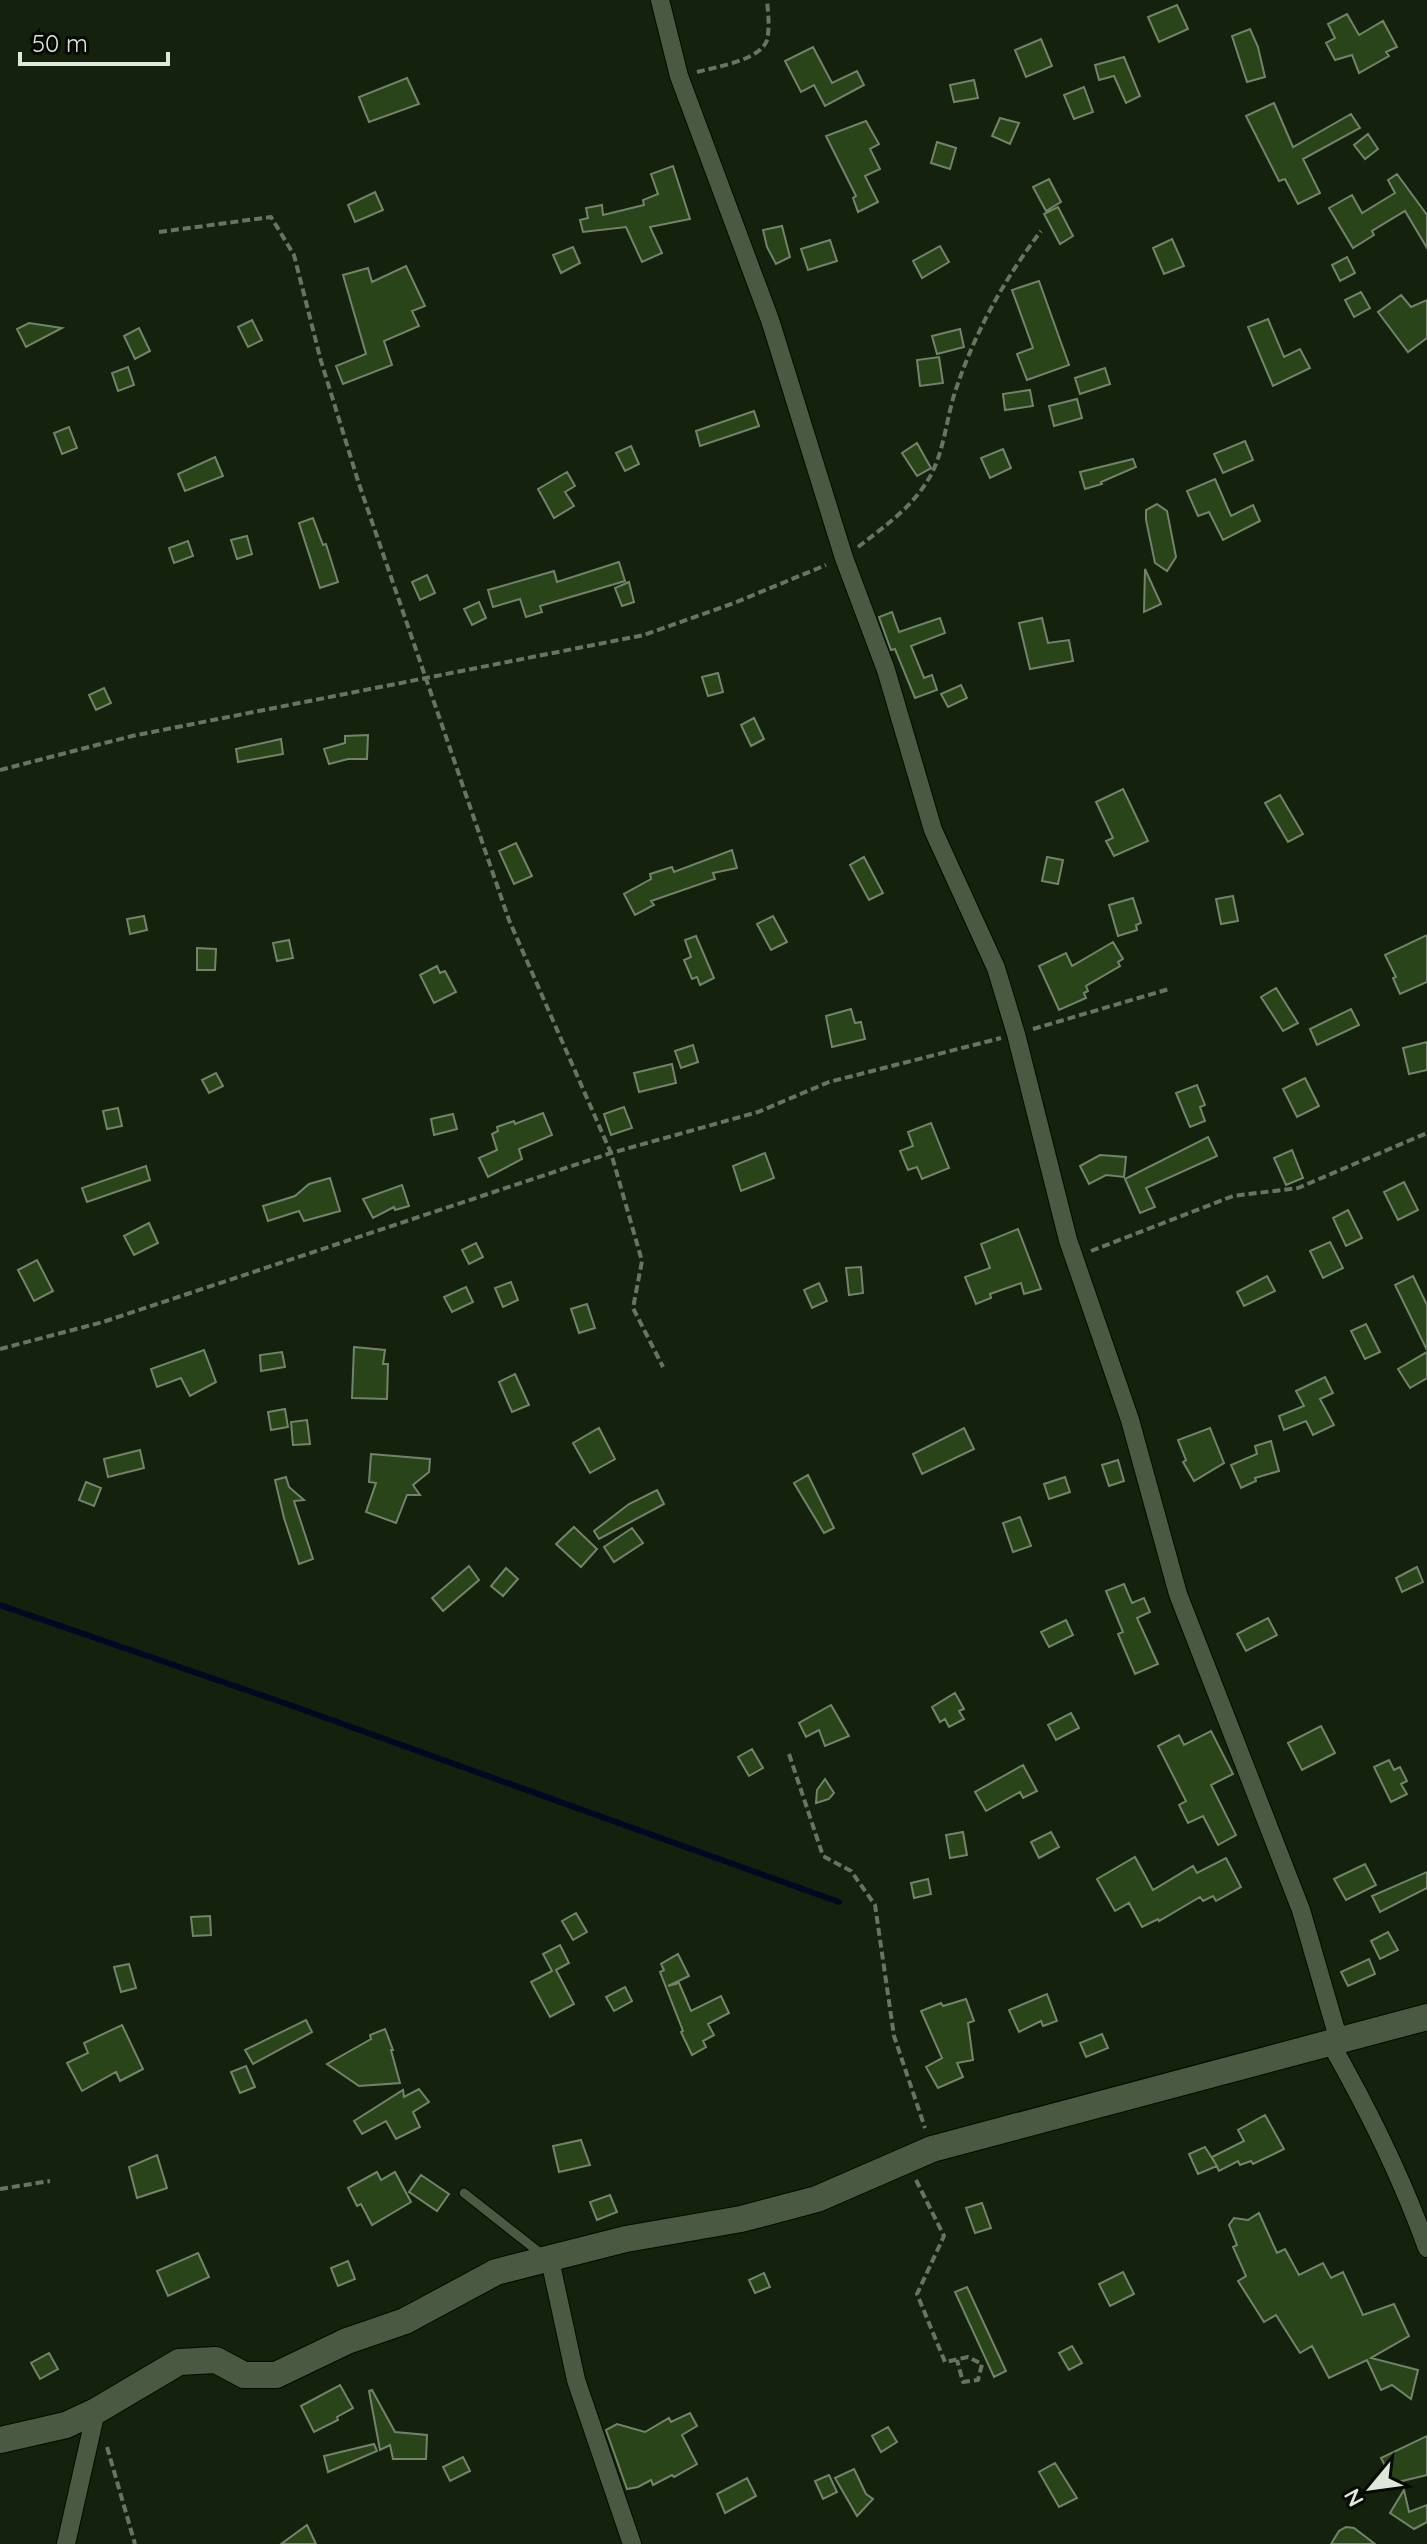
<svg xmlns="http://www.w3.org/2000/svg" width="1427" height="2544" font-family="Quicksand,sans-serif">
<style>
.lines{fill:none;stroke-linecap:round;stroke-linejoin:round}
.stream{stroke:#000822;stroke-width:6}
.building{fill:#2a4419;stroke:#73836a;stroke-width:2}
.lane-casing{stroke:#020b00;stroke-width:11}
.street-casing{stroke:#020b00;stroke-width:20}
.secondary-casing{stroke:#020b00;stroke-width:28}
.path{stroke:#687462;stroke-width:4;stroke-dasharray:8 4;stroke-linecap:butt}
.lane{stroke:#4a5941;stroke-width:9}
.street{stroke:#4a5941;stroke-width:18}
.secondary{stroke:#4a5941;stroke-width:26}
</style>
<rect width="100%" height="100%" fill="#14210c"/>
<g class="lines">
<!-- stream -->
<path class="stream" d="M0,1605L287,1704L839,1902"/>
</g>
<!-- building -->
<path class="building" d="M1177,5L1188,29L1159,42L1148,17Z
M1347,14L1359,35L1383,21L1397,47L1386,52L1389,56L1359,73L1352,55L1335,60L1326,43L1335,38L1328,24Z
M1250,29L1258,47L1265,77L1247,82L1232,36Z
M1041,39L1052,66L1026,77L1015,50Z
M813,47L832,83L857,71L864,85L825,106L814,85L801,92L785,61Z
M1124,57L1140,96L1126,103L1114,76L1099,80L1095,65Z
M407,78L419,104L369,122L359,97Z
M974,80L978,98L954,102L950,85Z
M1084,87L1093,112L1074,119L1064,95Z
M1274,103L1293,147L1351,114L1360,128L1303,159L1320,193L1298,204L1285,179L1279,181L1246,116Z
M1000,118L1019,123L1010,144L992,136Z
M866,121L879,144L870,149L880,169L865,176L878,202L858,212L853,198L856,196L826,136Z
M1368,134L1378,149L1365,159L1354,145Z
M937,142L956,148L950,169L931,163Z
M673,166L690,219L650,227L662,253L642,262L626,227L583,232L580,220L588,218L586,208L602,205L603,215L644,205L643,200L658,194L651,174Z
M1397,174L1427,215V248L1405,211L1372,231L1374,235L1353,248L1329,208L1352,195L1362,213L1395,193L1388,180Z
M1049,179L1061,202L1046,211L1033,187Z
M375,192L383,210L355,222L348,205Z
M1058,207L1073,236L1060,244L1044,214Z
M782,226L790,257L776,264L767,247L763,230Z
M1172,239L1184,266L1164,274L1153,248Z
M830,240L837,261L808,270L801,249Z
M940,246L949,262L922,278L913,261Z
M573,247L580,263L561,273L553,255Z
M1347,257L1355,273L1340,281L1332,265Z
M406,266L425,306L412,311L419,326L384,341L392,365L343,384L336,366L366,354L343,275L368,268L372,282Z
M1039,281L1069,365L1027,380L1017,354L1033,348L1012,290Z
M1361,292L1370,308L1354,317L1345,300Z
M1401,295L1411,307L1427,300V338L1408,352L1378,312Z
M1268,319L1284,357L1300,349L1310,368L1273,386L1248,327Z
M252,320L262,340L248,347L238,327Z
M29,323L62,328L26,347L17,329Z
M139,328L150,351L135,359L124,336Z
M960,329L964,347L937,354L932,336Z
M939,357L943,383L920,386L917,360Z
M128,367L134,385L118,391L112,373Z
M1105,368L1110,384L1080,394L1075,378Z
M1030,390L1033,406L1005,410L1003,394Z
M1077,399L1082,418L1054,426L1049,406Z
M754,411L759,426L700,446L696,431Z
M69,427L77,448L62,454L54,433Z
M1245,441L1253,460L1223,473L1214,454Z
M917,443L931,468L917,476L902,453Z
M631,446L639,464L625,471L616,453Z
M1003,449L1011,468L990,478L981,458Z
M215,457L223,476L185,491L178,474Z
M1133,459L1136,467L1101,482L1102,484L1085,489L1080,472Z
M567,472L575,486L565,492L574,506L554,518L538,489Z
M1215,479L1231,516L1253,505L1260,521L1223,540L1209,512L1198,516L1187,491Z
M1157,504L1167,511L1176,557L1167,571L1155,563L1146,520V510Z
M313,518L323,545L326,544L338,582L320,588L299,523Z
M247,536L252,554L237,559L231,540Z
M188,541L193,556L174,563L169,548Z
M619,562L625,581L540,606L542,612L526,617L520,599L493,607L488,590L554,571L557,582Z
M1145,569L1161,604L1144,612Z
M427,575L435,593L420,600L412,582Z
M629,582L634,602L622,606L615,588Z
M479,602L486,618L472,625L464,609Z
M892,612L899,632L940,618L945,633L911,646L924,678L932,675L937,690L915,698L895,649L891,650L879,617Z
M1042,618L1048,643L1069,640L1073,661L1030,669L1019,623Z
M718,673L723,692L708,696L702,677Z
M961,685L967,698L948,707L941,694Z
M104,688L111,703L96,710L89,695Z
M754,718L764,739L751,746L741,725Z
M368,735L367,759H348L329,764L324,749L345,743V736Z
M281,739L283,754L238,762L236,749Z
M1123,789L1148,841L1114,856L1106,841L1113,838L1096,802Z
M1280,795L1303,834L1288,842L1265,803Z
M516,843L532,876L514,884L499,851Z
M732,850L737,868L713,873L715,879L651,901L654,905L635,915L624,894L651,879L650,874L672,867L674,872Z
M864,857L883,893L869,900L850,865Z
M1047,857L1063,860L1058,884L1042,881Z
M1233,896L1238,921L1221,924L1216,899Z
M1133,898L1141,923L1136,925L1137,930L1118,936L1109,905Z
M144,916L147,930L130,934L127,919Z
M773,916L787,942L771,950L757,924Z
M1427,935V982L1400,994L1393,978L1396,977L1385,955Z
M696,936L714,978L700,985L697,977L692,979L684,960L691,957L685,940Z
M289,940L293,958L277,961L273,943Z
M1113,942L1123,959L1118,962L1120,966L1086,986L1088,991L1084,993L1086,998L1059,1010L1039,966L1066,953L1072,966Z
M197,948L216,949L215,970H197Z
M437,966L440,973L445,971L456,992L434,1003L420,975Z
M1276,988L1298,1023L1283,1031L1261,997Z
M851,1009L855,1023L861,1022L865,1039L832,1047L826,1016Z
M1351,1009L1359,1025L1317,1045L1310,1029Z
M1427,1042V1070L1409,1074L1403,1048Z
M693,1045L698,1062L681,1068L675,1051Z
M672,1064L676,1083L639,1092L634,1073Z
M216,1073L223,1086L209,1093L202,1080Z
M1305,1078L1319,1106L1297,1117L1283,1089Z
M1197,1085L1205,1105L1200,1107L1205,1121L1190,1127L1176,1093Z
M624,1107L632,1128L611,1135L604,1114Z
M118,1108L122,1126L107,1129L103,1111Z
M543,1113L552,1135L519,1149L522,1159L488,1177L479,1158L497,1150L492,1134L498,1131L497,1127L514,1121L515,1124Z
M453,1114L457,1129L434,1135L431,1119Z
M931,1123L949,1168L922,1179L917,1167L908,1170L900,1151L913,1146L908,1132Z
M1208,1137L1217,1156L1146,1188L1155,1207L1140,1213L1125,1179Z
M1292,1150L1303,1178L1286,1185L1274,1158Z
M765,1153L774,1178L741,1191L733,1166Z
M1100,1155L1126,1157L1124,1177L1106,1175L1089,1184L1080,1166Z
M146,1166L150,1180L87,1202L82,1188Z
M330,1178L340,1211L304,1221L299,1211L268,1221L263,1206L295,1196L309,1184Z
M1404,1182L1418,1210L1398,1220L1384,1192Z
M402,1185L409,1206L395,1210L394,1207L373,1218L363,1199Z
M1348,1210L1362,1238L1346,1246L1333,1218Z
M149,1223L158,1243L134,1255L124,1236Z
M1018,1229L1041,1289L1024,1294L1021,1283L990,1294L991,1298L976,1304L965,1277L990,1268L981,1244Z
M1330,1242L1343,1268L1323,1278L1310,1251Z
M476,1243L483,1257L469,1264L462,1250Z
M37,1260L53,1291L34,1301L18,1270Z
M861,1267L863,1293L849,1295L846,1268Z
M1267,1276L1275,1291L1244,1306L1237,1292Z
M1413,1276L1427,1305V1350L1395,1285Z
M511,1282L518,1300L503,1307L495,1288Z
M819,1283L827,1301L812,1308L804,1290Z
M466,1287L473,1302L452,1312L444,1297Z
M587,1304L595,1328L579,1333L571,1309Z
M1366,1324L1380,1352L1365,1359L1351,1331Z
M354,1347L385,1350L383,1364H388L387,1399L352,1398Z
M204,1350L216,1382L190,1396L181,1378L157,1387L151,1369Z
M282,1352L285,1367L261,1371L260,1355Z
M1427,1352V1378L1410,1388L1398,1369Z
M515,1374L529,1405L512,1412L499,1382Z
M1325,1377L1333,1393L1320,1399L1334,1425L1313,1435L1306,1421L1284,1430L1279,1416L1304,1406L1296,1391Z
M285,1409L288,1427L271,1430L268,1412Z
M307,1420L310,1444L293,1445L291,1422Z
M599,1428L615,1459L590,1473L573,1443Z
M964,1428L974,1449L922,1474L913,1454Z
M1210,1428L1224,1463L1194,1481L1183,1462L1186,1460L1178,1440Z
M1271,1441L1279,1471L1255,1478L1256,1481L1241,1488L1231,1465L1257,1454L1255,1446Z
M140,1450L144,1468L108,1477L104,1459Z
M371,1454L430,1459L429,1472L413,1485L420,1495H407L396,1523L366,1512L376,1483L369,1482Z
M1118,1460L1124,1481L1109,1486L1102,1465Z
M808,1475L834,1528L824,1533L794,1483Z
M286,1477L289,1487L304,1500L294,1501L313,1559L299,1564L284,1518L275,1480Z
M1065,1477L1070,1492L1049,1499L1044,1484Z
M86,1482L101,1488L94,1506L79,1500Z
M657,1490L664,1504L599,1539L594,1531L629,1504Z
M1020,1517L1031,1546L1013,1552L1003,1523Z
M574,1527L597,1549L581,1567L556,1544Z
M632,1528L643,1543L614,1562L604,1547Z
M469,1566L479,1580L443,1611L432,1598Z
M1417,1567L1423,1582L1402,1592L1396,1578Z
M506,1568L518,1579L503,1596L491,1586Z
M1124,1584L1132,1603L1144,1598L1150,1612L1137,1618L1158,1664L1135,1674L1118,1634L1123,1632L1106,1591Z
M1268,1618L1277,1635L1246,1651L1237,1634Z
M1066,1620L1073,1635L1049,1647L1041,1632Z
M955,1693L964,1709L959,1711L964,1719L949,1727L945,1719L940,1722L932,1707Z
M831,1705L849,1736L825,1746L819,1730L806,1737L799,1723Z
M1071,1713L1079,1728L1056,1740L1048,1725Z
M1321,1726L1335,1753L1302,1770L1288,1743Z
M1211,1731L1233,1774L1211,1785L1236,1835L1218,1845L1203,1816L1188,1823L1179,1805L1186,1801L1158,1746L1179,1735L1184,1745Z
M752,1749L763,1768L749,1776L738,1757Z
M1389,1760L1394,1770L1400,1767L1407,1781L1401,1784L1407,1794L1391,1802L1374,1767Z
M1023,1765L1037,1791L1023,1798L1020,1792L986,1811L975,1792Z
M825,1779L834,1793L829,1799L816,1803L817,1790Z
M963,1832L967,1855L950,1858L946,1835Z
M1051,1832L1059,1847L1039,1858L1031,1842Z
M1135,1857L1153,1890L1193,1866L1197,1873L1226,1858L1241,1887L1216,1901L1213,1896L1203,1901L1200,1897L1159,1921L1158,1919L1142,1927L1129,1903L1115,1911L1097,1879Z
M1365,1864L1376,1885L1346,1900L1334,1879Z
M1427,1872V1888L1380,1912L1372,1896Z
M928,1879L931,1894L914,1898L911,1883Z
M576,1913L587,1932L573,1940L562,1921Z
M210,1916L211,1935L193,1936L191,1917Z
M1388,1932L1398,1950L1380,1959L1371,1941Z
M560,1945L569,1963L556,1970L574,2004L550,2017L531,1982L552,1971L543,1954Z
M678,1954L689,1976L668,1986L679,1983L691,2011L721,1996L729,2013L708,2024L714,2035L703,2041L706,2047L692,2055L681,2032L683,2031L660,1972L664,1970L661,1964Z
M1369,1959L1375,1974L1348,1986L1341,1972Z
M129,1964L136,1988L121,1992L114,1967Z
M625,1987L632,2001L614,2011L606,1997Z
M1047,1994L1057,2021L1043,2026L1041,2021L1019,2032L1009,2010Z
M966,1999L974,2021L968,2023L973,2060L957,2063L963,2077L938,2088L926,2067L942,2058L921,2011L941,2003L943,2006Z
M306,2020L312,2032L253,2064L245,2050Z
M122,2025L143,2069L120,2081L116,2072L82,2091L67,2063L88,2053L84,2043Z
M385,2029L393,2050H391L400,2083L359,2086L327,2064L371,2039L370,2035Z
M1102,2034L1108,2048L1086,2057L1080,2043Z
M246,2066L255,2087L240,2093L231,2072Z
M419,2089L429,2102L413,2112L420,2127L396,2139L386,2121L362,2134L354,2121L403,2090L404,2097Z
M1265,2115L1284,2149L1253,2164L1251,2161L1240,2165L1238,2161L1219,2171L1212,2157L1244,2141L1238,2130Z
M581,2140L590,2165L559,2172L553,2146Z
M1205,2147L1217,2166L1198,2174L1189,2154Z
M157,2155L167,2188L137,2198L129,2167Z
M377,2172L381,2180L395,2172L411,2202L372,2225L361,2204L357,2206L348,2188Z
M421,2175L449,2194L437,2211L409,2192Z
M610,2195L617,2212L597,2220L590,2202Z
M982,2203L991,2228L975,2233L966,2208Z
M1259,2213L1277,2253L1285,2249L1299,2275L1323,2263L1331,2278L1343,2272L1363,2315L1394,2304L1409,2336L1371,2358L1418,2370L1411,2399L1392,2385L1381,2390L1367,2360L1329,2378L1312,2346L1300,2353L1276,2315L1264,2322L1238,2281L1246,2276L1233,2247L1237,2245L1229,2225L1234,2218L1248,2220Z
M198,2253L209,2277L168,2296L157,2271Z
M348,2261L355,2279L338,2286L331,2268Z
M1123,2272L1134,2294L1110,2306L1099,2284Z
M764,2273L770,2287L755,2293L749,2280Z
M967,2287L1006,2371L994,2377L955,2292Z
M1072,2346L1082,2363L1069,2370L1059,2353Z
M49,2353L58,2369L40,2379L31,2363Z
M340,2385L353,2408L337,2417L338,2420L314,2432L301,2406Z
M372,2390L395,2432L427,2435L426,2459H393L390,2445L380,2450L369,2391Z
M690,2413L697,2426L682,2435L697,2464L674,2477L672,2475L653,2485L651,2480L638,2487L627,2489L606,2430L617,2424L645,2432L669,2418L671,2422Z
M888,2427L897,2442L881,2452L872,2436Z
M1427,2436V2475L1394,2483L1381,2458Z
M374,2444L377,2451L328,2472L324,2456Z
M463,2457L470,2471L450,2481L443,2467Z
M1055,2463L1077,2498L1059,2507L1039,2472Z
M854,2469L866,2494L873,2499L857,2516L835,2478Z
M829,2475L837,2492L823,2499L815,2481Z
M747,2478L756,2496L725,2513L717,2494Z
M1404,2490L1409,2512L1427,2505V2522L1414,2529L1390,2513Z
M307,2525L316,2544H281Z
M1346,2527L1354,2528L1375,2544H1331L1339,2531Z"/>
<g class="lines">
<!-- lane casing -->
<g class="lane-casing">
<path id="lane" d="M464,2193L544,2256"/>
</g>
<!-- street casing -->
<g class="street-casing">
<path id="street" d="M660,0L679,76L770,320L844,558L886,670L933,830L996,968L1016,1034L1068,1240L1130,1420L1178,1594L1301,1910L1339,2041
M1331,2044C1369,2111 1401,2175 1427,2248
M550,2260L576,2380L632,2544
M66,2544L96,2411"/>
</g>
<!-- secondary casing -->
<g class="secondary-casing">
<path id="secondary" d="M0,2440L66,2425L96,2411L179,2362L216,2360L244,2375H276L347,2341L405,2321L496,2272L626,2239L741,2219L817,2199L932,2149L1427,2017"/>
</g>
<!-- path -->
<path class="path" d="M697,72C716,67 761,60 767,40C770,27 768,13 767,0
M159,232L271,217L294,255L321,361L359,484L509,920L611,1153L642,1261L633,1308L663,1367
M858,547C884,527 911,508 928,480C944,454 946,420 955,392C975,332 1003,281 1041,231
M0,770L132,736L644,635L734,603L826,565
M1033,1029L1169,989
M1091,1251L1233,1196L1298,1188L1427,1133
M0,1349L103,1322L611,1153L758,1112L829,1082L1001,1038
M789,1754L823,1856L851,1871L875,1905L894,2036L925,2128
M916,2180L944,2236L917,2294L945,2362L968,2357L982,2364L978,2380L963,2382L957,2360
M0,2189L50,2181
M107,2447L135,2544"/>
<!-- lane -->
<use href="#lane" class="lane"/>
<!-- street -->
<use href="#street" class="street"/>
<!-- secondary -->
<use href="#secondary" class="secondary"/>
</g>
<!-- north arrow -->
<g transform="translate(1371 2488) rotate(241)" stroke="#050903" stroke-width="6" paint-order="stroke">
<path d="M0-6L14 30L0 20L-14 30Z" fill="#dee7d9"/>
<text y="-12" font-size="22" font-weight="bold" text-anchor="middle" fill="#dee7d9">N</text>
</g>
<!-- scale -->
<path d="M20 52v12h148v-12" fill="none" stroke="#dee7d9" stroke-width="4"/>
<text x="32" y="52" font-size="24" fill="#dee7d9" stroke="#050903" stroke-width="6" paint-order="stroke">50 m</text>
</svg>
